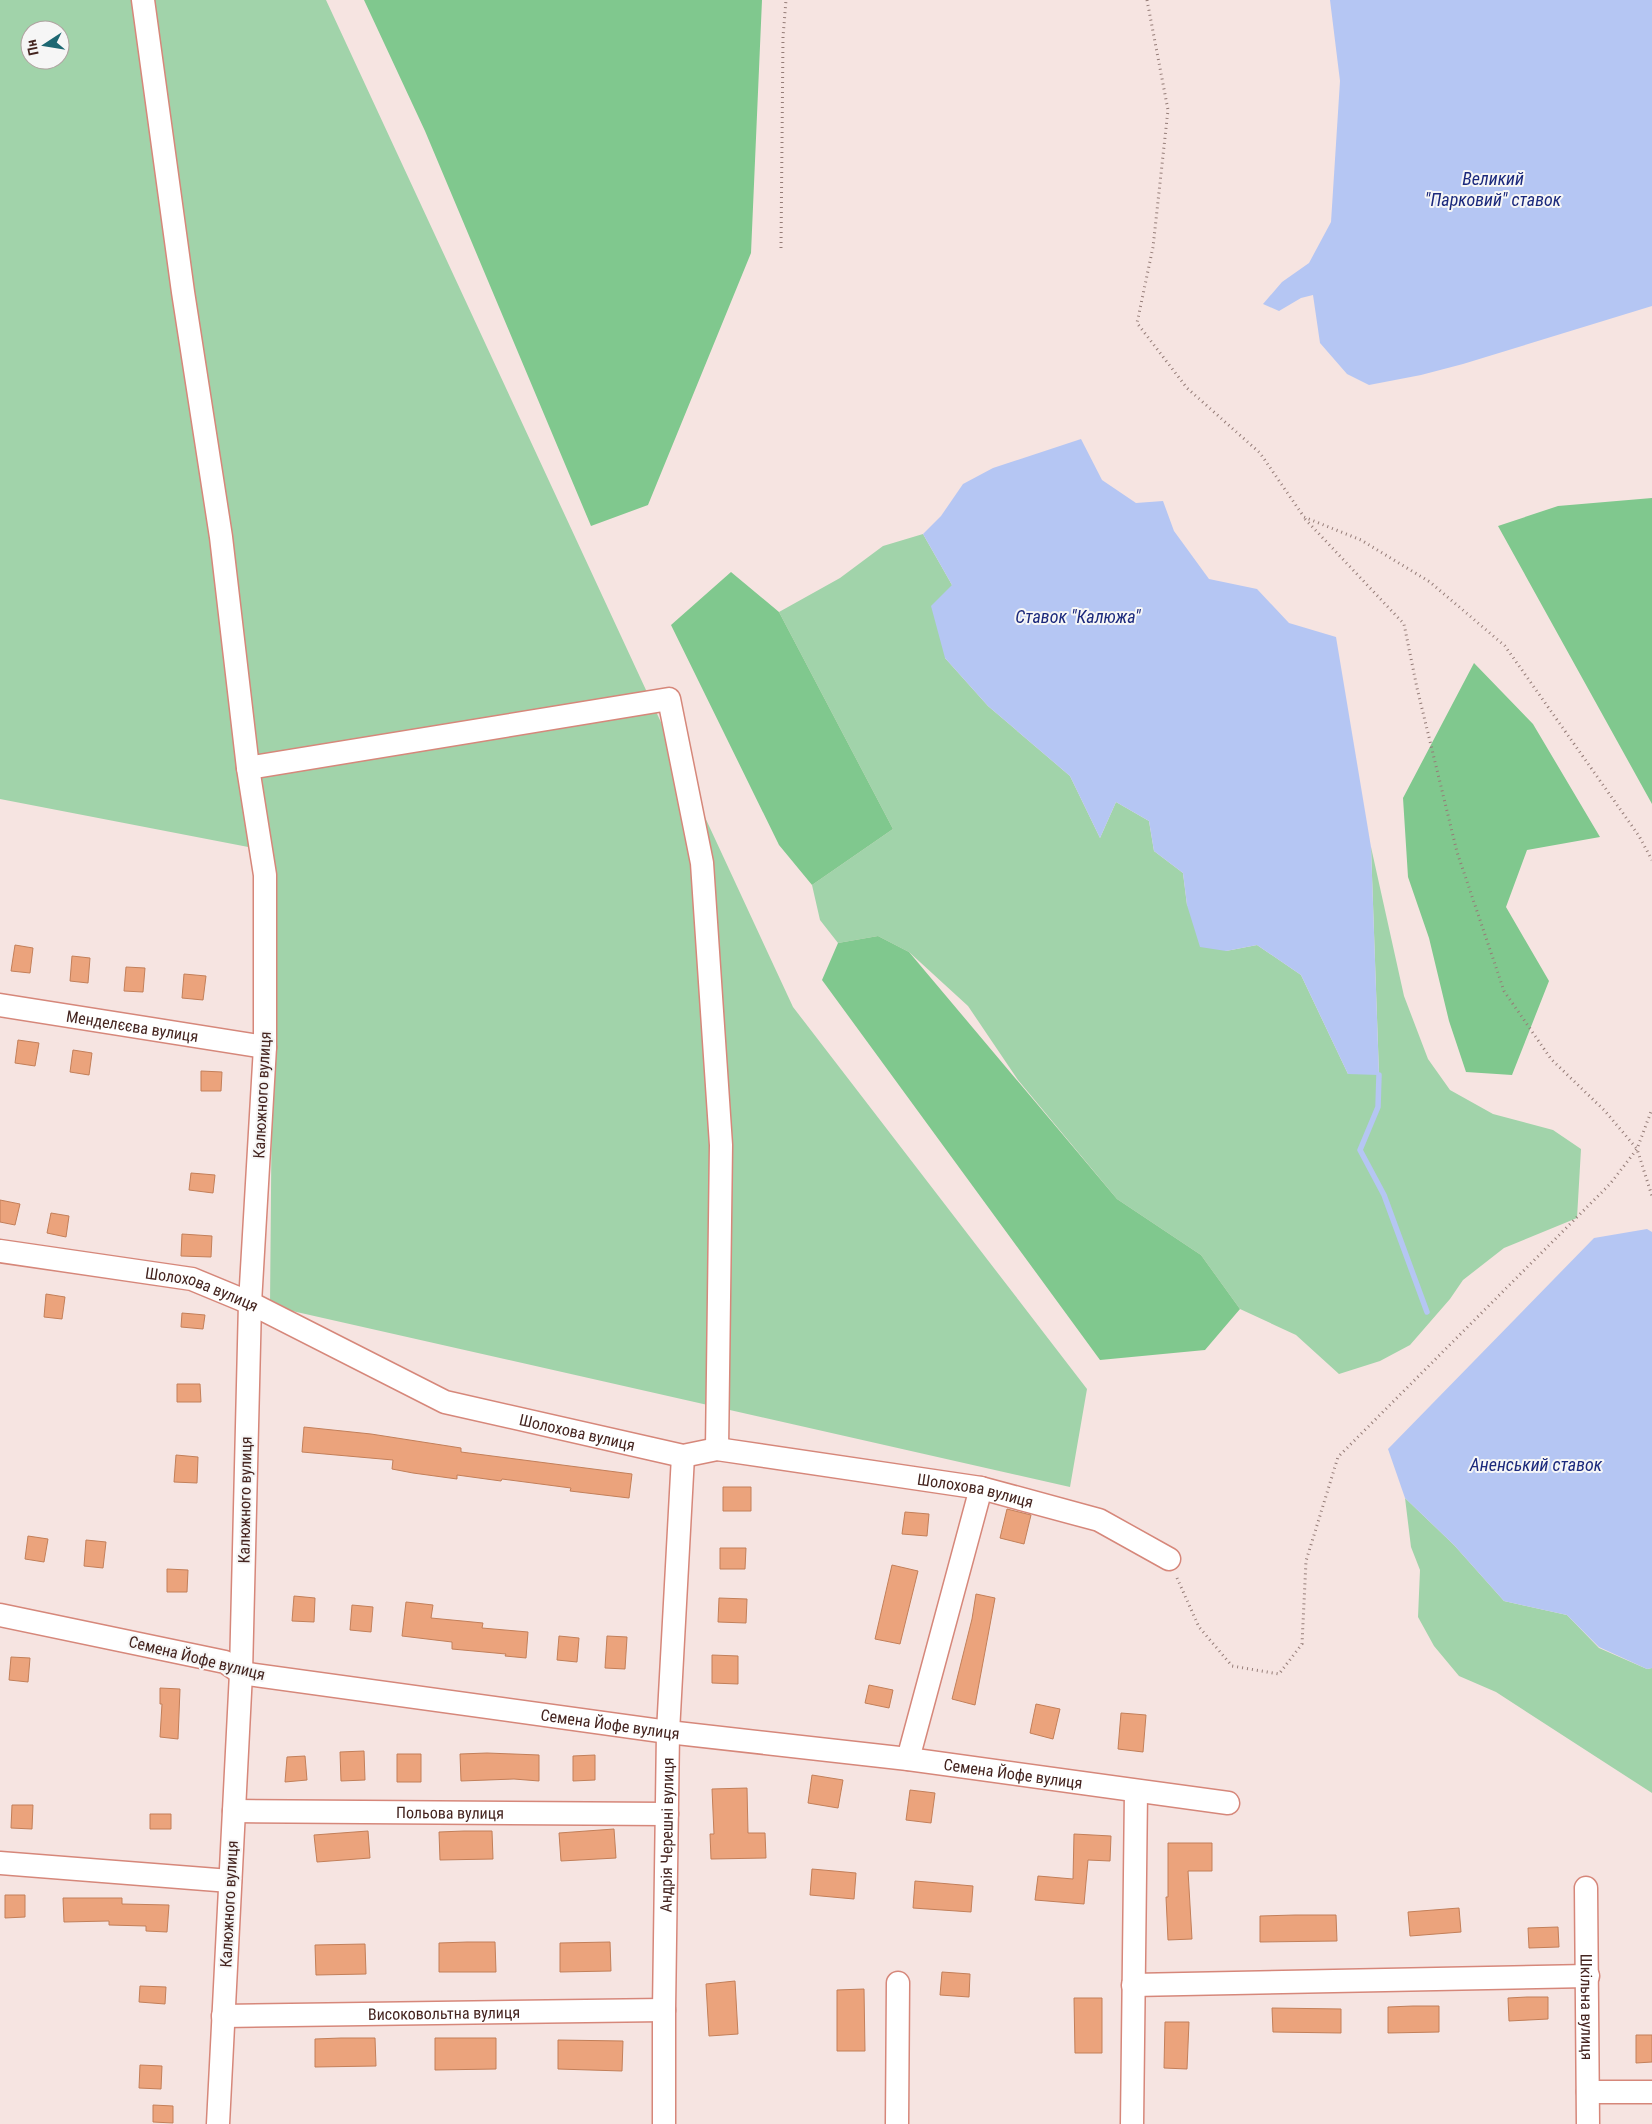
<svg xmlns="http://www.w3.org/2000/svg" width="1652" height="2124" font-family="'Roboto Condensed',sans-serif">
<style>
.green{fill:#a1d3aa;fill-rule:evenodd}
.forest{fill:#80c88e}
.water{fill:#b5c6f3}
.lines{fill:none;stroke-linecap:round;stroke-linejoin:round}
.stream{stroke:#b5c6f3;stroke-width:5.5}
.building{fill:#eba37c;stroke:#c37f59}
.minor-casing{stroke:#d6877a;stroke-width:25}
.path{stroke:#957c77;stroke-width:3;stroke-dasharray:1 4;stroke-linecap:butt}
.minor{stroke:#fff;stroke-width:22}
.labels{text-anchor:middle;dominant-baseline:central;stroke-width:4;stroke-linejoin:round;paint-order:stroke}
.street-label{font-size:16px;fill:#44241f;stroke:#f6f6f6}
.water-label{font-size:18px;font-style:italic;fill:#1b297c;stroke:#f6f6f6}
</style>
<rect width="100%" height="100%" fill="#f6e4e1"/>
<!-- green -->
<path class="green" d="M0,0H326L793,1007L1087,1389L1070,1487L270,1306L274,852L0,799ZM30,30H60V60H30Z
M923,534L952,585L945,658L988,706L1070,776L1100,838L1116,802L1149,821L1154,851L1183,873L1187,905L1226,951L1257,945L1301,975L1348,1074H1379L1371,847L1404,996L1428,1059L1450,1090L1493,1114L1553,1130L1581,1149L1577,1218L1504,1248L1463,1280L1450,1299L1410,1345L1380,1361L1339,1374L1296,1335L1240,1309L1201,1255L1117,1199L1018,1080L968,1006L909,952L878,936L838,943L820,920L812,885L893,829L779,612L840,578L883,546Z
M1405,1498L1454,1545L1504,1601L1567,1615L1599,1648L1647,1669L1652,1668V1793L1496,1692L1459,1676L1434,1646L1418,1617L1420,1570L1411,1547Z"/>
<!-- forest -->
<path class="forest" d="M364,0H762L751,253L648,505L591,526L425,131Z
M1652,498V804L1498,526L1558,506Z
M731,572L779,612L893,829L812,885L779,845L671,625Z
M1474,663L1533,724L1600,837L1527,850L1506,907L1549,981L1512,1075L1466,1072L1449,1021L1429,938L1408,877L1403,798Z
M878,936L909,952L1117,1199L1201,1255L1240,1309L1205,1350L1100,1360L822,980L838,943Z"/>
<!-- water -->
<path class="water" d="M1330,0H1652V306L1463,364L1421,375L1369,385L1347,374L1320,343L1313,295L1301,298L1279,311L1263,304L1282,282L1309,263L1331,222L1340,81Z
M1081,439L1102,480L1136,503L1163,501L1174,531L1209,579L1257,589L1289,623L1336,637L1371,847L1379,1075L1348,1074L1301,975L1257,945L1226,951L1200,947L1187,905L1183,873L1154,851L1149,821L1116,802L1100,838L1070,776L988,706L945,658L931,606L952,585L923,534L941,516L963,484L993,468Z
M1647,1229L1652,1232V1668L1647,1669L1599,1647L1567,1615L1504,1601L1454,1545L1405,1498L1388,1449L1594,1238Z"/>
<g class="lines">
<!-- stream -->
<path class="stream" d="M1379,1075L1378,1107L1360,1150L1384,1195L1427,1312"/>
</g>
<!-- building -->
<path class="building" d="M15,945L33,948L30,973L11,971Z
M72,956L90,958L88,983L70,981Z
M126,967L145,968L143,992L124,991Z
M184,974L206,976L203,1000L182,998Z
M18,1040L39,1043L35,1066L15,1063Z
M73,1050L92,1053L89,1075L70,1072Z
M201,1071L222,1072L221,1091H201Z
M191,1173L215,1175L213,1193L189,1190Z
M0,1200L20,1204L15,1225L0,1222Z
M51,1213L69,1216L66,1237L47,1233Z
M182,1234L212,1236L211,1257L181,1256Z
M46,1294L65,1297L62,1319L44,1317Z
M182,1313L205,1315L203,1329L181,1327Z
M177,1384H200L201,1402H177Z
M304,1427L371,1434L461,1448V1452L632,1474L629,1498L570,1491L571,1488L502,1479L501,1481L457,1475V1479L413,1473L392,1469L393,1460L302,1452Z
M176,1455L198,1457L197,1483L174,1482Z
M723,1487H751V1511H723Z
M1007,1509L1031,1515L1024,1544L1000,1538Z
M905,1512L929,1514L927,1536L902,1534Z
M28,1536L48,1539L44,1562L25,1559Z
M86,1540L106,1542L103,1568L84,1566Z
M720,1548H746L745,1569H720Z
M892,1565L918,1571L900,1644L875,1639Z
M167,1569L188,1570L187,1592H167Z
M976,1594L995,1598L975,1705L952,1699L972,1619Z
M294,1596L315,1598L314,1622L292,1621Z
M719,1598L747,1599L746,1623L718,1622Z
M406,1602L433,1605L431,1618L483,1623L482,1628L528,1632L526,1658L505,1656L506,1654L452,1649V1642L402,1636Z
M352,1605L373,1607L371,1632L350,1630Z
M559,1636L579,1638L577,1662L557,1660Z
M607,1636L627,1637L625,1669L605,1668Z
M712,1655L738,1656V1684L712,1683Z
M11,1657L30,1658L28,1682L9,1680Z
M869,1685L893,1690L889,1708L865,1703Z
M160,1688L180,1689L178,1739L160,1737L162,1704H160Z
M1036,1704L1060,1709L1053,1739L1030,1733Z
M1121,1713L1146,1715L1143,1752L1118,1749Z
M364,1751L365,1780L341,1781L340,1752Z
M487,1753L539,1755V1781L514,1779L461,1781L460,1754Z
M397,1754H421V1782H397Z
M595,1755V1780L573,1781V1756Z
M305,1756L307,1780L285,1782L287,1757Z
M812,1775L843,1780L838,1808L808,1803Z
M747,1788L748,1833H765L766,1858L711,1859L710,1834H714L712,1789Z
M910,1790L935,1793L931,1823L906,1820Z
M12,1805H33L32,1829L11,1828Z
M150,1814H171V1829H150Z
M614,1829L616,1858L561,1861L559,1833Z
M368,1831L370,1858L317,1862L314,1835Z
M464,1831H492L493,1859L440,1860L439,1832Z
M1074,1834L1111,1836L1110,1861L1088,1860L1084,1904L1035,1900L1038,1876L1073,1879Z
M1168,1843H1212V1871H1188L1192,1939L1168,1940L1166,1897H1168Z
M812,1869L856,1873L854,1899L810,1895Z
M915,1881L973,1886L971,1912L913,1908Z
M5,1895H25V1917L5,1918Z
M63,1898H122V1904L169,1905L167,1932L146,1931V1926L109,1925V1921L64,1922Z
M1459,1908L1461,1932L1410,1936L1408,1912Z
M1295,1915H1336L1337,1941L1260,1942V1916Z
M1558,1927L1559,1947L1529,1948L1528,1928Z
M467,1942H495L496,1972H439V1943Z
M610,1942L611,1971L560,1972V1943Z
M365,1944L366,1974L316,1975L315,1945Z
M942,1972L970,1974L969,1997L940,1995Z
M735,1981L738,2034L709,2036L706,1984Z
M140,1986L166,1987L165,2004L139,2002Z
M864,1989L865,2051H837V1990Z
M1527,1997H1548V2019L1509,2021L1508,1998Z
M1074,1998H1102V2053H1075Z
M1413,2006H1439V2032L1388,2033V2007Z
M1272,2008L1341,2009V2033L1273,2032Z
M1165,2022H1189L1187,2069L1164,2068Z
M1636,2035H1652V2062L1636,2063Z
M341,2038H375L376,2066L315,2067V2039Z
M435,2038H496V2069L435,2070Z
M558,2040L623,2041L622,2071L558,2069Z
M140,2065L162,2066L161,2089L139,2088Z
M153,2105L173,2106V2123L153,2122Z"/>
<g class="lines">
<!-- minor casing -->
<g class="minor-casing">
<g id="minor">
<path d="M143,0L183,292L221,537L248,768L265,875V1047L250,1303L241,1673L218,2124"/>
<path d="M248,768L669,699L702,863L721,1145L717,1449"/>
<path id="s1" d="M0,1005L265,1047"/>
<path id="s2" d="M0,1251L192,1279L250,1303L445,1402L683,1456L717,1449L981,1488L1099,1520L1169,1559"/>
<path id="s3" d="M0,1615L225,1662L241,1673L668,1732L908,1759L1228,1803"/>
<path d="M908,1759L981,1488"/>
<path id="s4" d="M234,1811L667,1814"/>
<path d="M0,1863L230,1881"/>
<path id="s5" d="M1586,1888L1588,2124"/>
<path d="M1133,1985L1588,1976"/>
<path id="s6" d="M223,2016L664,2010"/>
<path d="M1588,2092H1652"/>
<path id="s7" d="M664,2124V2010L668,1732L683,1456"/>
<path d="M897,2124L898,1983"/>
<path d="M1132,2124L1136,1791"/>
</g>
</g>
<!-- path -->
<path class="path" d="M1147,0L1168,110L1153,247L1137,323L1187,388L1260,453L1304,517L1361,540L1430,582L1505,646L1639,836L1652,860
M781,248L783,37L786,0
M1305,519L1404,624L1417,688L1457,852L1504,991L1551,1059L1605,1111L1637,1149L1652,1196
M1177,1578L1199,1627L1232,1666L1279,1674L1302,1644L1306,1561L1338,1457L1610,1184L1637,1149L1652,1109"/>
<!-- minor -->
<use href="#minor" class="minor"/>
</g>
<g class="labels">
<!-- street labels -->
<g class="street-label">
<text stroke="none"><textPath href="#s1" startOffset="134">Менделєєва вулиця</textPath></text>
<text transform="translate(262 1095) rotate(-87)">Калюжного вулиця</text>
<text stroke="none"><textPath href="#s2" startOffset="206">Шолохова вулиця</textPath></text>
<text stroke="none"><textPath href="#s2" startOffset="611">Шолохова вулиця</textPath></text>
<text stroke="none"><textPath href="#s2" startOffset="1016">Шолохова вулиця</textPath></text>
<text transform="translate(245 1500) rotate(-89)">Калюжного вулиця</text>
<text transform="translate(197 1658) rotate(14)">Семена Йофе вулиця</text>
<text stroke="none"><textPath href="#s3" startOffset="622">Семена Йофе вулиця</textPath></text>
<text stroke="none"><textPath href="#s3" startOffset="1028">Семена Йофе вулиця</textPath></text>
<text stroke="none"><textPath href="#s4" startOffset="216">Польова вулиця</textPath></text>
<text stroke="none"><textPath href="#s7" startOffset="289">Андрія Черешні вулиця</textPath></text>
<text transform="translate(229 1904) rotate(-87)">Калюжного вулиця</text>
<text stroke="none"><textPath href="#s5" startOffset="119">Шкільна вулиця</textPath></text>
<text stroke="none"><textPath href="#s6" startOffset="221">Високовольтна вулиця</textPath></text>
</g>
<!-- water labels -->
<g class="water-label">
<text x="1493" y="178">Великий<tspan x="1493" dy="21">"Парковий" ставок</tspan></text>
<text x="1078" y="616">Ставок "Калюжа"</text>
<text x="1536" y="1464">Аненський ставок</text>
</g>
</g>
<!-- north arrow -->
<g transform="translate(45 45) rotate(258)"><circle r="24" fill="#f6f6f6" stroke="#afa2a0"/>
<path d="M0-4L9 19L0 12L-9 19Z" fill="#1d6772"/>
<text y="-8" font-size="14" font-weight="bold" text-anchor="middle" fill="#44241f">Пн</text>
</g>
</svg>
